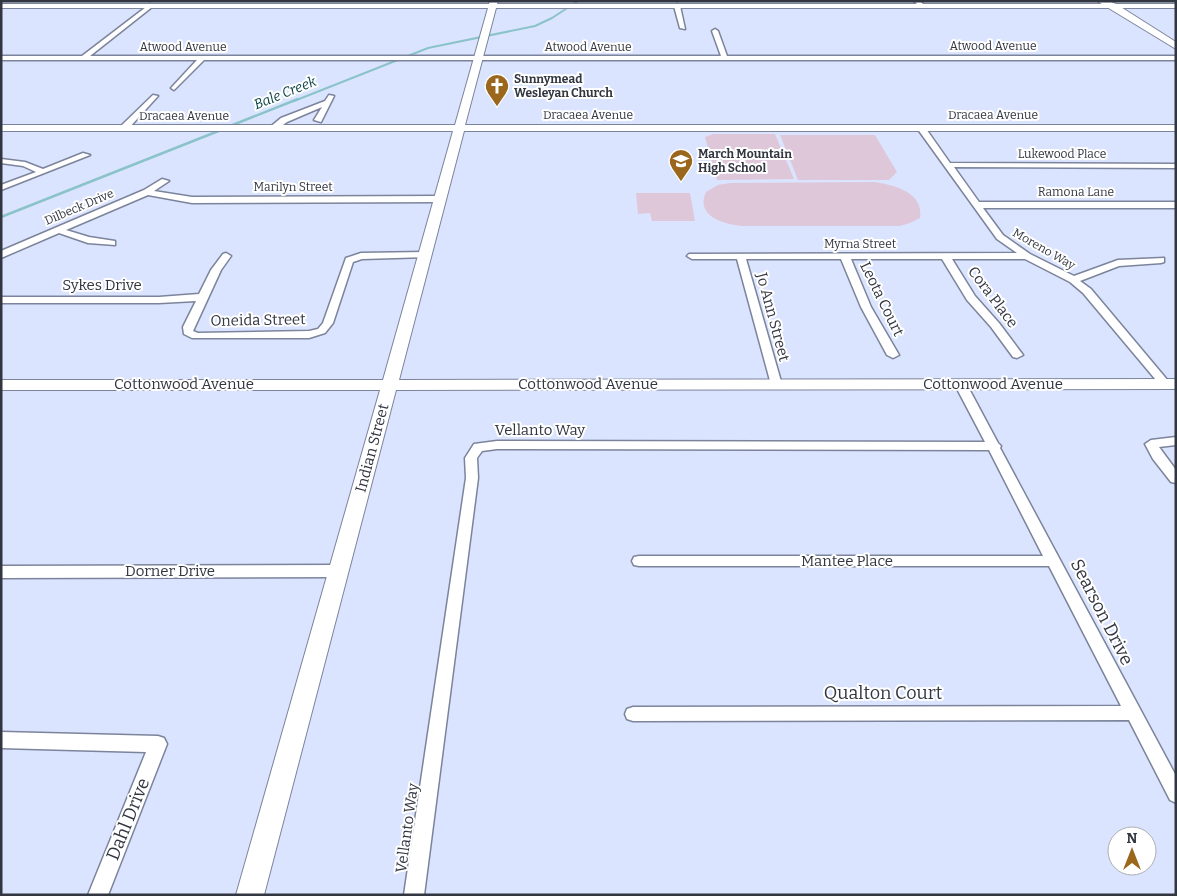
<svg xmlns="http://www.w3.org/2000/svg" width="1177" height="896" font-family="Bitter,serif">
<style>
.green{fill:#dfc7da}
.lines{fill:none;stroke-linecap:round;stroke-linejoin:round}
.stream-far1{stroke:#8ac3c9;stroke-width:2}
.stream{stroke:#8ac3c9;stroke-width:2.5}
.street-casing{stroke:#7b849b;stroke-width:3}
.secondary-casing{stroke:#7b849b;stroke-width:2}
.primary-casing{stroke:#7b849b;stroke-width:2}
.street{fill:#fff;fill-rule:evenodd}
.secondary{fill:#fff;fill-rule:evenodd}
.primary{fill:#fff;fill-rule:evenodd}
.labels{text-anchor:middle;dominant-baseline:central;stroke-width:4;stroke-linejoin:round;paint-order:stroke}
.far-street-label{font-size:12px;fill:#323640;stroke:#fff}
.far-poi-label{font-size:12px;font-weight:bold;fill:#323640;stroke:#fff;text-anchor:start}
.far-water-label{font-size:14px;font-style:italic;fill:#063e43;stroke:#fff}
.street-label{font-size:15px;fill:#323640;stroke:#fff}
.near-street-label{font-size:18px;fill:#323640;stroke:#fff}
</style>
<rect width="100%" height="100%" fill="#dbe4fe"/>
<!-- green -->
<path class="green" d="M713,134H775L794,179L717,180L705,137Z
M780,135H875L897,172L889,180H798Z
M874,182C894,185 924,192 920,218L910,223L900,226H741C723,224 695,216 706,192L718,185L730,183Z
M636,193H690L695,221H652L650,213L638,214Z"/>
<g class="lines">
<!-- stream-far1 -->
<path class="stream-far1" d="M294,101L428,48L535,26L552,18L578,1"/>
<!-- stream -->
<path class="stream" d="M230,126L298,99
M1,217L221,130"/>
<!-- street casing -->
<g class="street-casing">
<path id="street" d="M914,1H920L925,6L920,7Z
M150,4L152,7L90,56H721L712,31L715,29L718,31L727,56H1176V60H204L174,90L171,88L172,87L197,60H1V56H82Z
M677,4L680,6L685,29L680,28L674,6Z
M153,95L158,96L127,130H121V126Z
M329,95L334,96L321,122L314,120L322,107L287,122L276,130L269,128L281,118L325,101Z
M918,126H924L950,163L1176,164V168L954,167L979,202H1176V208H983L1003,235L1030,254L1074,276L1118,260L1164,258V262L1161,263L1119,266L1080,281L1091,289L1169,382L1171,384L1169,386H1161L1083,293L1070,282L1025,259H952L975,296L999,323L1023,355L1017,358L1013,357L991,327L967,300L942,259H851L871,307L899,355L893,358L887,355L861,307L841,259H746L782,385L780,388H772L737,259H692L687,256L689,254L1017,253L997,239L917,128Z
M83,153L90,155L1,190V185L36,172L23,166L1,163V159L25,162L43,169Z
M162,179L169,181L154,191L192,197L440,196L444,199L440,202L192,203L148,195L66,230L89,237L115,241V245L88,243L59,233L1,258V251L144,190Z
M425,252L428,253V257L362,259L353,262L333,323L325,333L309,338H192L184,334L183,327L196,301L159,303H1V297H159L199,294L211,270L223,254L226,253L231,256L221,270L193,331L198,333L309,331L318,329L323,323L346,258L361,253Z
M961,381L967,385L998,443L1001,446L1000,448L1176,776V803L1170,800L1129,720L633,721L627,719L625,714L627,709L633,707L1121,706L1049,566H639L634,565L632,561L634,557L639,556H1043L989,450L497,449L482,451L477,458L478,478L424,895H404L466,478L465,458L474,444L497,441L985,442L955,385Z
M1176,437V445L1159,447L1176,470V483L1171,482L1153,459L1145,444L1151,440Z
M338,565L343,567L345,571L343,575L338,577L1,578V566Z
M1,732L158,736L164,738L167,744L108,895H88L146,752L1,748Z"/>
</g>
<!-- secondary casing -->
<g class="secondary-casing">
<path id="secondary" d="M490,1H498L497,4H1176V8H496L465,125H1176V131H464L399,380L1176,379V389L396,390L264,895H236L380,390H1V380H383L453,131H1V125H455L488,8H1V4H489Z"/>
</g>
<!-- primary casing -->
<g class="primary-casing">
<path id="primary" d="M1097,1H1109L1116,4L1176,42V49Z"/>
</g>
<!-- street -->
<use href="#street" class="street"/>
<!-- secondary -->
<use href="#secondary" class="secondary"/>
<!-- primary -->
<use href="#primary" class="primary"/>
</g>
<!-- icons -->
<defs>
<g id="church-pin" transform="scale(1.25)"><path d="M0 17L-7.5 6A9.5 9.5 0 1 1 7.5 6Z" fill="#9a671c" stroke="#fff"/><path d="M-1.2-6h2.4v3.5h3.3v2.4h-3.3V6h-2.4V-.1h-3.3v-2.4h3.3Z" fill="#fff"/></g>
<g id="school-pin" transform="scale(1.25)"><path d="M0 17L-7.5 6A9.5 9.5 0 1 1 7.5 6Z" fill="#9a671c" stroke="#fff"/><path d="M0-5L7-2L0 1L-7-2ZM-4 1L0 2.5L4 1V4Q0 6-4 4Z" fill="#fff"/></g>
</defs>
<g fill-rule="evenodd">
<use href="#church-pin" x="497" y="86"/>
<use href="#school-pin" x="681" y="161"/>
</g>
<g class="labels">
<!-- far-street labels -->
<g class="far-street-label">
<text x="993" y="46">Atwood Avenue</text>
<text x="183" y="47">Atwood Avenue</text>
<text x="588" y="47">Atwood Avenue</text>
<text x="588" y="115">Dracaea Avenue</text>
<text x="993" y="115">Dracaea Avenue</text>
<text x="184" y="116">Dracaea Avenue</text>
<text x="1062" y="154">Lukewood Place</text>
<text x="293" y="187">Marilyn Street</text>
<text x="1076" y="192">Ramona Lane</text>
<text transform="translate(79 207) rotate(-23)">Dilbeck Drive</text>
<text x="860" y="244">Myrna Street</text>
<text transform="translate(1044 249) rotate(30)">Moreno Way</text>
</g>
<!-- far-poi labels -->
<g class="far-poi-label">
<text x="514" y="79">Sunnymead<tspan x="514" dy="14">Wesleyan Church</tspan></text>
<text x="698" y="154">March Mountain<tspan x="698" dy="14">High School</tspan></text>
</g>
<!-- far-water labels -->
<g class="far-water-label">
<text transform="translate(285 93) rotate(-22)">Bale Creek</text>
</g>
<!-- street labels -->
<g class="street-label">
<text x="102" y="285">Sykes Drive</text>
<text transform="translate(993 297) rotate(53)">Cora Place</text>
<text transform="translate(882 299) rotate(64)">Leota Court</text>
<text transform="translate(773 317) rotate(75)">Jo Ann Street</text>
<text transform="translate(258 320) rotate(-1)">Oneida Street</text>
<text x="184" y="384">Cottonwood Avenue</text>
<text x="588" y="384">Cottonwood Avenue</text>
<text x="993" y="384">Cottonwood Avenue</text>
<text x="540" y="430">Vellanto Way</text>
<text transform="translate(372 448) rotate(-75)">Indian Street</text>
<text x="847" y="561">Mantee Place</text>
<text x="170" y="571">Dorner Drive</text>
<text transform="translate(407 828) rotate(-82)">Vellanto Way</text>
</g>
<!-- near-street labels -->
<g class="near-street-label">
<text transform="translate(1102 612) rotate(63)">Searson Drive</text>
<text x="883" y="693">Qualton Court</text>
<text transform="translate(128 819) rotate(-68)">Dahl Drive</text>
</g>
</g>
<!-- border -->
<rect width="1177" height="896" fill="none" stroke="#323640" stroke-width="5"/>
<!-- north arrow -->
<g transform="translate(1132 851)"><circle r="24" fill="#ffffff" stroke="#adafb3"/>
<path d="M0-4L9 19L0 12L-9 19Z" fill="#9a671c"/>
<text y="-8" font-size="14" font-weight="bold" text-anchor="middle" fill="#323640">N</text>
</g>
</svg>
